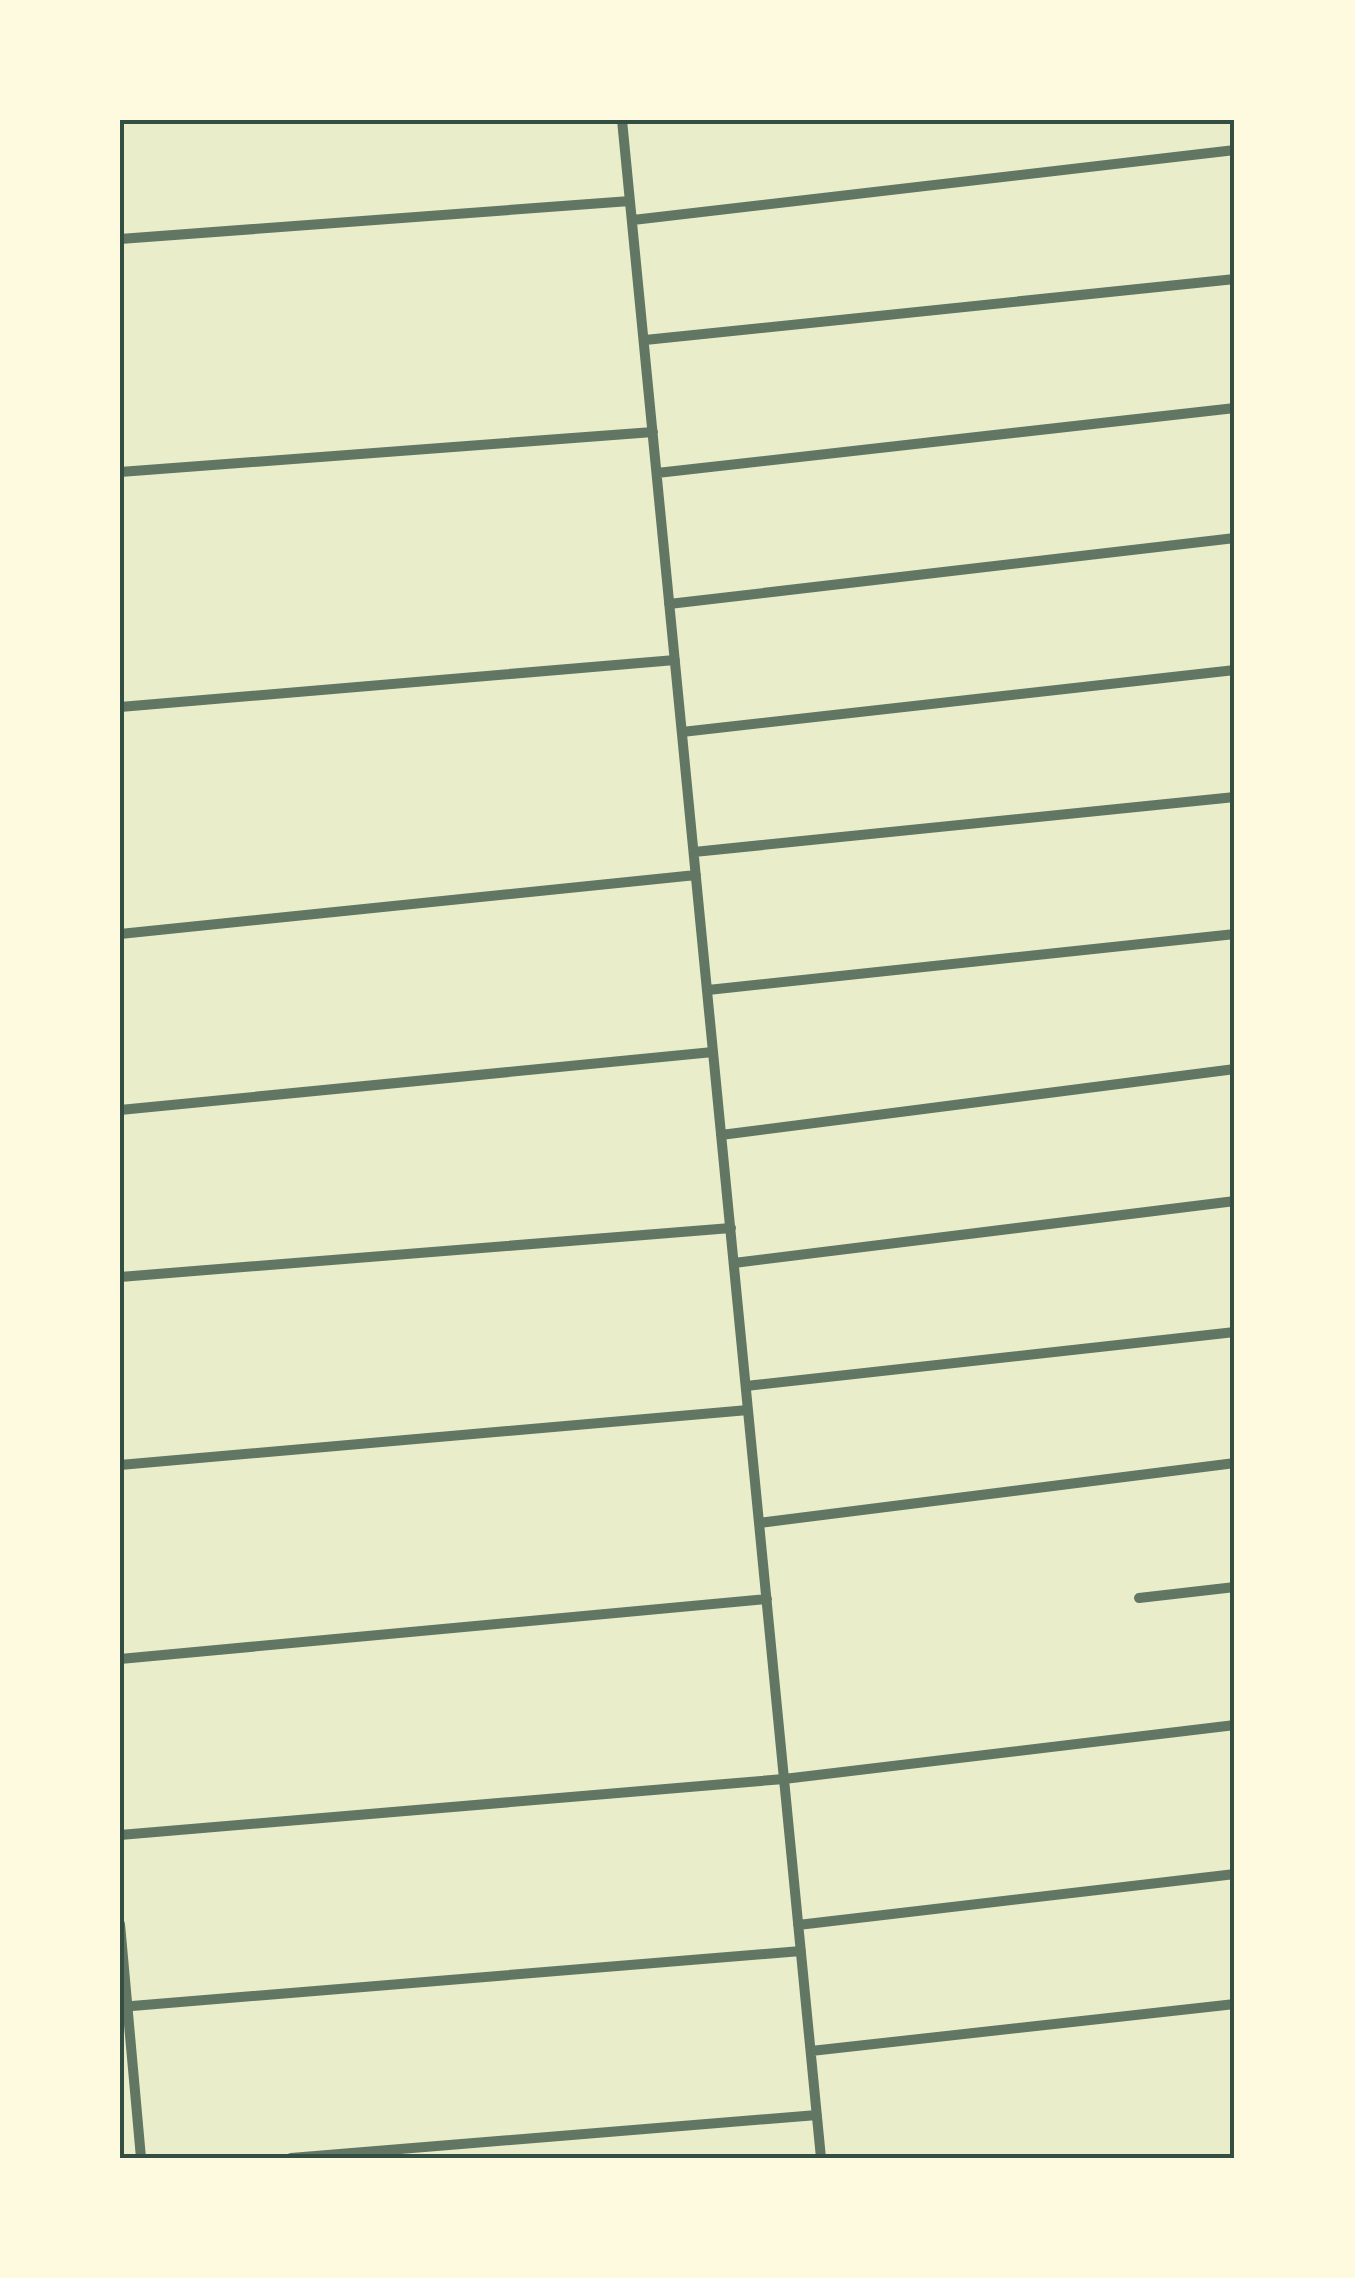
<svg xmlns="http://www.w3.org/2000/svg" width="1355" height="2278" font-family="'Fira Sans',sans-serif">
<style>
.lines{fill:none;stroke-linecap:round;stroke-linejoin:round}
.minor{stroke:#617663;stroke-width:10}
.neatline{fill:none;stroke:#344e41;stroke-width:4}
</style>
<rect width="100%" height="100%" fill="#e9edc9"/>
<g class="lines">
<!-- minor -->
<path class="minor" d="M622,120L821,2158
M633,220L1235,150
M120,239L630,201
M645,340L1235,279
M120,472L653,432
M657,473L1235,408
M669,604L1235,538
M120,707L675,660
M682,732L1235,670
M694,852L1235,797
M120,934L696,875
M708,990L1235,934
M120,1110L713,1052
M721,1135L1235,1069
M734,1263L1235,1201
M120,1277L731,1228
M746,1386L1235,1332
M120,1465L748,1410
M759,1523L1235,1463
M1139,1598L1235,1587
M120,1659L767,1599
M120,1835L784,1779L1235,1725
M120,1924L141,2158
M798,1925L1235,1874
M120,2007L801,1951
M811,2051L1235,2004
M291,2158L817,2115"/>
</g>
<!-- border -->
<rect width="1355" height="2278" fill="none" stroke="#fefae0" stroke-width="245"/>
<rect x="122" y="122" width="1110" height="2034" class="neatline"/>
</svg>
